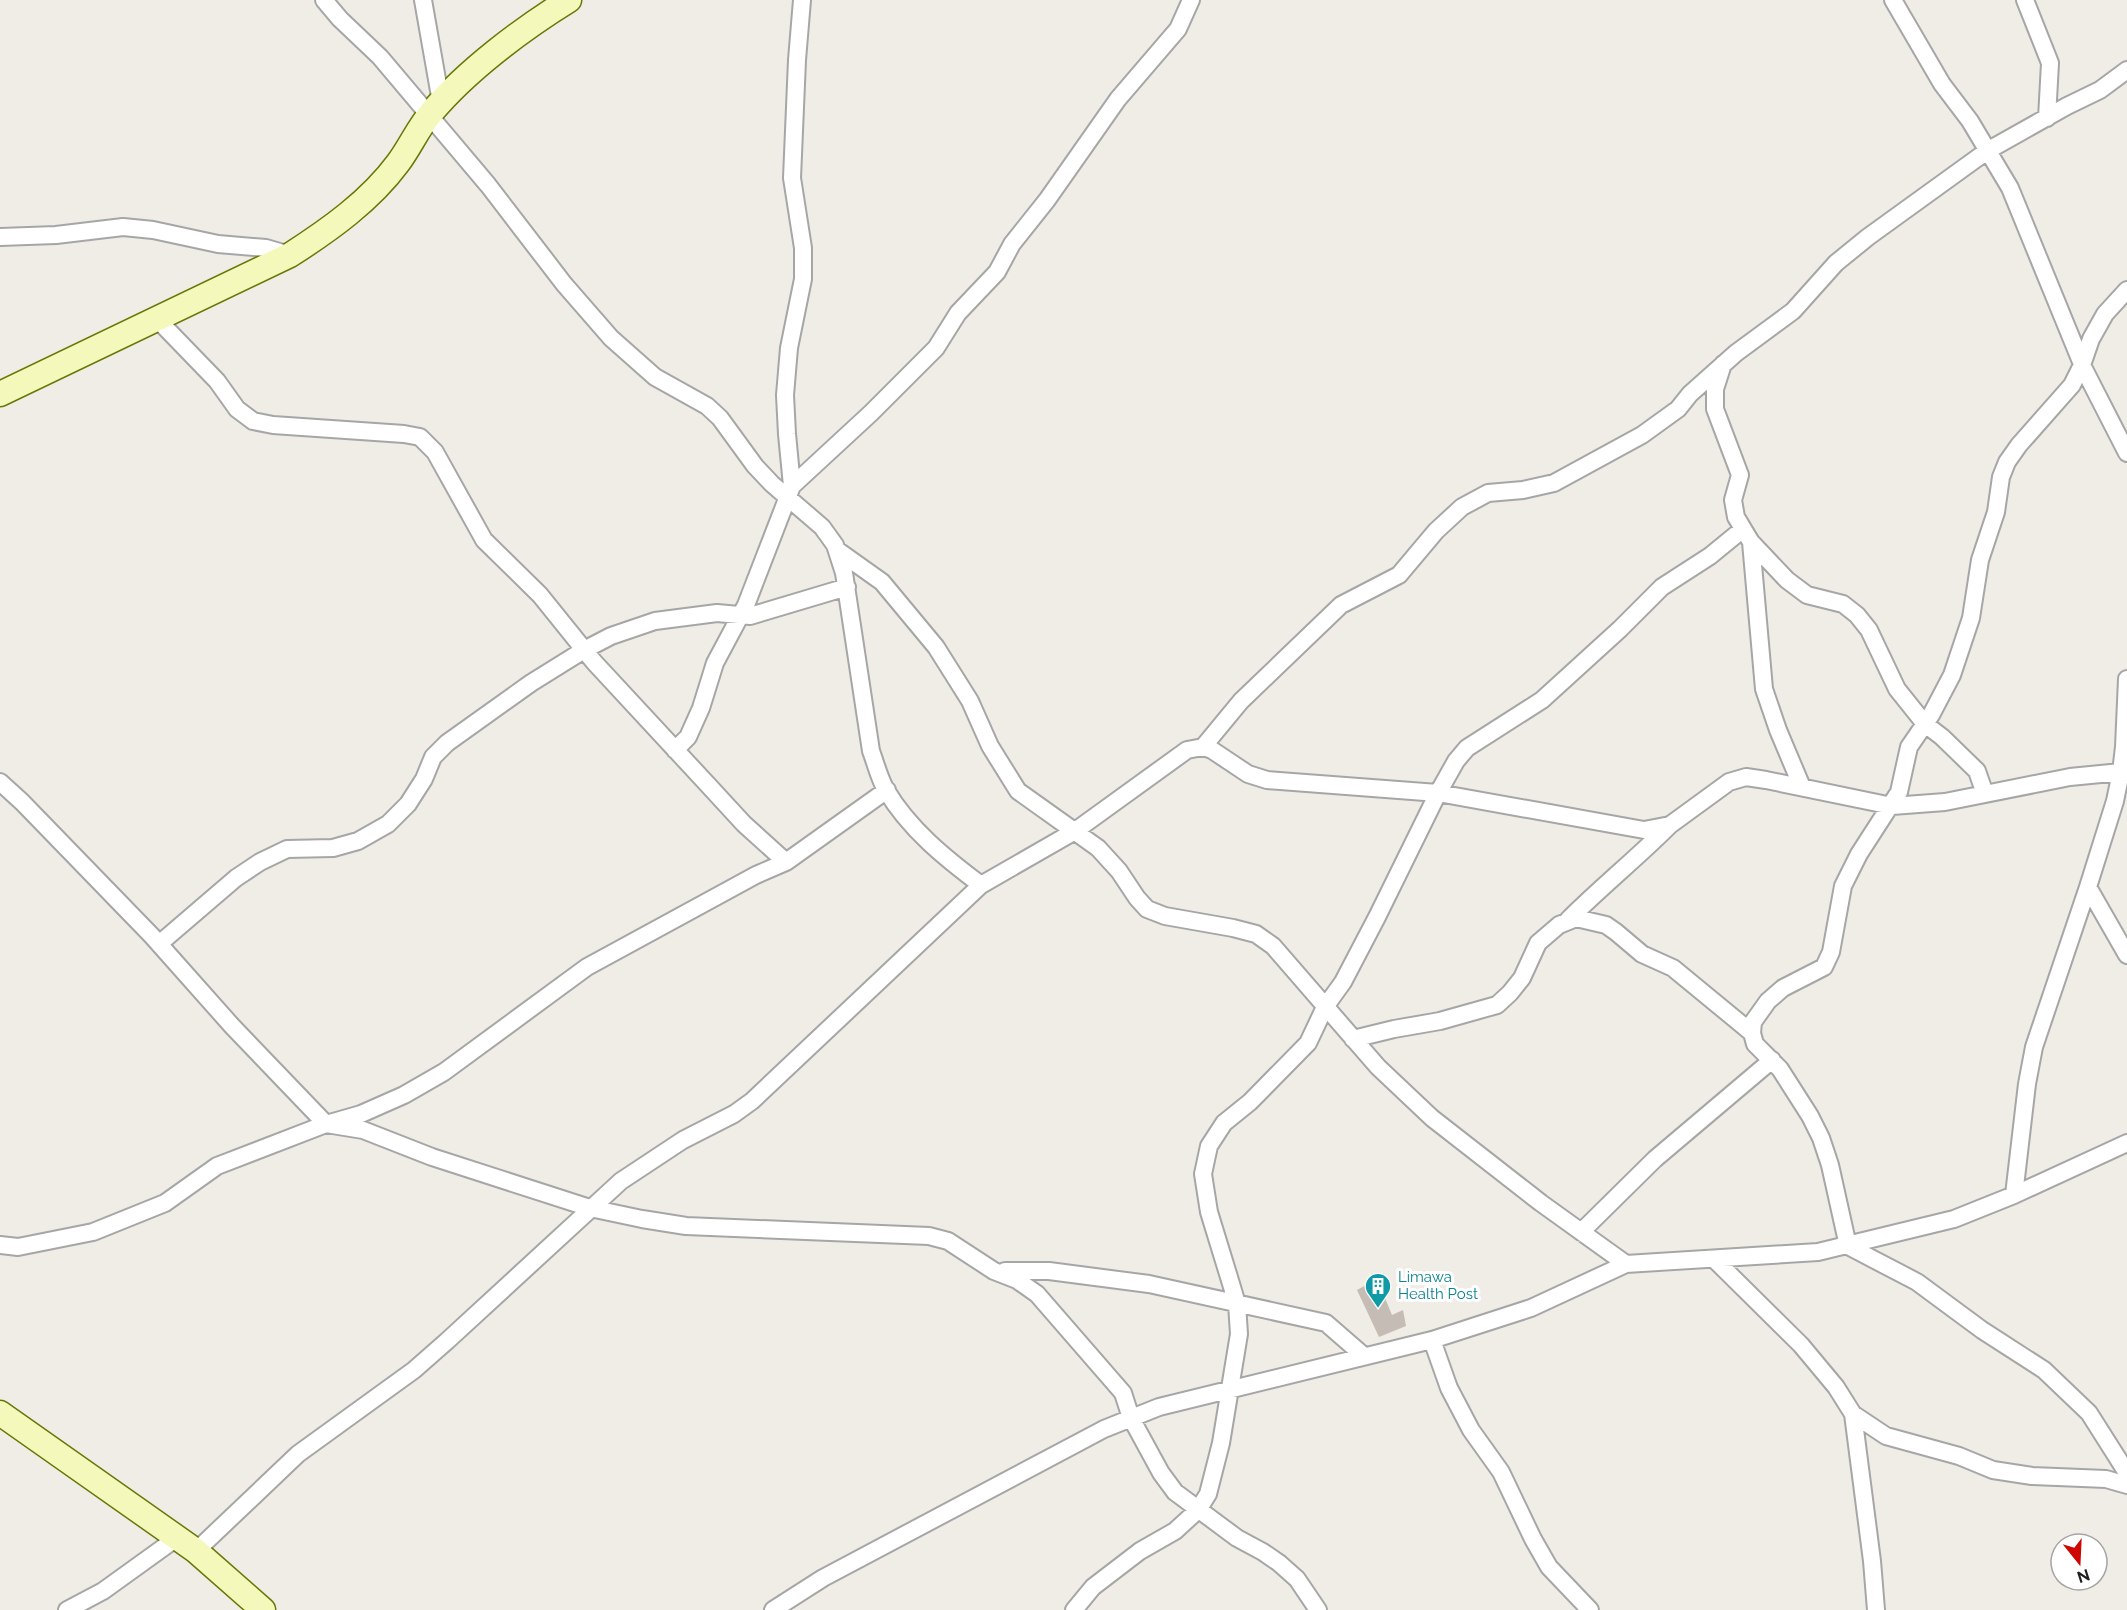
<svg xmlns="http://www.w3.org/2000/svg" width="2127" height="1610" font-family="Raleway,sans-serif">
<style>
.building{fill:#c5bcb5}
.lines{fill:none;stroke-linecap:round;stroke-linejoin:round}
.street-casing{stroke:#a6a6a6;stroke-width:20}
.secondary-casing{stroke:#677805;stroke-width:27}
.street{stroke:#fff;stroke-width:16}
.secondary{stroke:#f4f9bb;stroke-width:24}
.labels{text-anchor:middle;dominant-baseline:central;stroke-width:6;stroke-linejoin:round;paint-order:stroke}
.culture-label{font-size:15px;fill:#0d838f;stroke:#fff;text-anchor:start}
</style>
<rect width="100%" height="100%" fill="#f0ede6"/>
<!-- building -->
<path class="building" d="M1377,1279L1392,1315L1403,1310L1406,1326L1379,1337L1357,1290Z"/>
<g class="lines">
<!-- street casing -->
<g class="street-casing">
<path id="street" d="M324,0L340,19L380,57L488,185L564,284L611,338L655,377L707,406L720,418L755,466L772,484L822,527L835,545L844,573L871,751C876,764 879,778 886,790C909,829 945,858 981,885
M423,0L441,102
M1893,0L1942,84L1970,121L2010,188L2084,369L2127,453
M2025,0L2050,63L2047,118
M0,237L56,235L123,227L153,230L218,244L266,248L290,255
M2127,290L2105,314L2091,339L2082,365L2072,385L2019,445L2007,462L2001,477L1996,512L1980,560L1971,618L1952,675L1931,715L1909,747L1899,792L1859,854L1843,886L1831,952L1824,967L1783,988L1768,1001L1753,1022L1752,1033L1755,1044L1780,1069L1810,1116L1821,1138L1830,1165L1848,1246L1917,1282L1982,1330L2044,1370L2089,1413L2127,1473
M157,319L217,381L237,409L253,421L273,425L404,434L420,437L435,452L484,540L540,595L594,662L709,786L744,824L786,862
M1723,364L1715,389V409L1740,475L1733,500L1736,517L1751,542L1787,580L1807,595L1843,604L1857,615L1869,630L1897,689L1925,724L1942,737L1977,771L1985,794
M792,486L871,413L936,348L958,313L997,272L1012,244L1047,200L1118,99L1178,29L1191,0
M1751,542L1764,689L1778,730L1802,787
M837,550L882,582L936,647L970,701L990,746L1018,791L1098,848L1119,871L1137,898L1147,909L1165,916L1233,928L1256,934L1273,946L1378,1067L1432,1118L1541,1203L1626,1264
M1203,747L1241,701L1341,605L1399,575L1436,531L1462,507L1488,493L1523,490L1554,483L1642,435L1678,409L1690,394L1736,353L1793,311L1836,263L1868,237L1987,151L2067,106L2100,90L2127,70
M675,750L688,737L701,708L715,663L746,605L792,486L787,434L785,395L789,348L803,279V248L792,178L797,60L802,0
M0,782L22,802L152,936L232,1026L326,1124L363,1130L432,1157L590,1208L642,1219L686,1226L929,1236L948,1241L994,1271L1017,1280L1037,1294L1123,1393L1131,1418L1161,1473L1175,1492L1237,1538L1263,1552L1279,1563L1297,1579L1318,1610
M2088,887L2127,955
M1568,920C1601,887 1637,858 1670,825
M159,944L236,878L260,862L287,849L333,848L358,841L388,824L408,804L424,779L433,757L447,743L531,683L584,650L611,636L655,621L717,613L750,616L847,587
M1353,1039L1394,1029L1440,1021L1497,1005L1510,993L1522,978L1538,943L1559,925L1576,918L1606,925L1616,932L1642,954L1673,968L1752,1033
M2014,1195L2027,1084L2034,1047L2088,887L2115,801L2121,772L2124,747L2127,679
M1581,1232L1655,1159L1772,1060
M0,1245L18,1247L93,1232L165,1203L217,1166L326,1124L361,1114L404,1095L444,1072L587,967L756,875L786,862L887,790
M1714,1259L1801,1345L1836,1387L1853,1414L1872,1561L1876,1610
M1005,1271H1049L1149,1284L1326,1323L1364,1356
M1432,1340L1449,1388L1471,1430L1501,1472L1533,1539L1549,1567L1590,1610
M1853,1414L1886,1436L1959,1456L1993,1470L2032,1476L2106,1479L2127,1485
M196,1551L298,1454L414,1370L447,1341L621,1181L683,1140L734,1114L752,1101L981,885L1075,831L1187,750L1203,747L1212,750L1248,774L1267,780L1438,793L1644,830L1670,825L1729,782L1746,777L1766,780L1892,806L1945,802L2070,777L2121,772L2127,769
M67,1610L103,1591L178,1537
M773,1610L823,1578L1104,1429L1159,1407L1432,1340L1531,1308L1626,1264L1818,1252L1954,1219L2014,1195L2127,1143
M1074,1610L1093,1587L1140,1551L1175,1531L1198,1510L1208,1494L1221,1443L1239,1334L1237,1304L1232,1287L1209,1212L1203,1174L1209,1146L1224,1123L1250,1102L1308,1043L1325,1007L1343,982L1377,917L1438,793L1456,761L1467,748L1542,700L1620,629L1662,587L1710,556L1743,529"/>
</g>
<!-- secondary casing -->
<g class="secondary-casing">
<path id="secondary" d="M0,394L290,255C329,230 370,201 398,163C410,147 418,128 431,113C466,71 522,29 569,0
M0,1413L196,1551L263,1610"/>
</g>
<!-- street -->
<use href="#street" class="street"/>
<!-- secondary -->
<use href="#secondary" class="secondary"/>
</g>
<!-- icons -->
<defs>
<g id="building-pin" transform="scale(1.35)"><path d="M0 17L-7.5 6A9.5 9.5 0 1 1 7.5 6Z" fill="#0f9aa8" stroke="#fff"/><path d="M-4-6H4V6H1V3H-1V6H-4ZM-2.5-4.3h1.7v1.8h-1.7ZM.8-4.3h1.7v1.8H.8ZM-2.5-1h1.7V.8h-1.7ZM.8-1h1.7V.8H.8Z" fill="#fff"/></g>
</defs>
<g fill-rule="evenodd">
<use href="#building-pin" x="1378" y="1286"/>
</g>
<g class="labels">
<!-- culture labels -->
<g class="culture-label">
<text x="1398" y="1277">Limawa<tspan x="1398" dy="17">Health Post</tspan></text>
</g>
</g>
<!-- north arrow -->
<g transform="translate(2079 1562) rotate(162)"><circle r="28" fill="#ffffff" stroke="#a5a5a5" stroke-width="1.5"/>
<path d="M0-4.5L10 22L0 15L-10 22Z" fill="#ce0801"/>
<text y="-9" font-size="16" font-weight="bold" text-anchor="middle" fill="#1f1f1f">N</text>
</g>
</svg>
